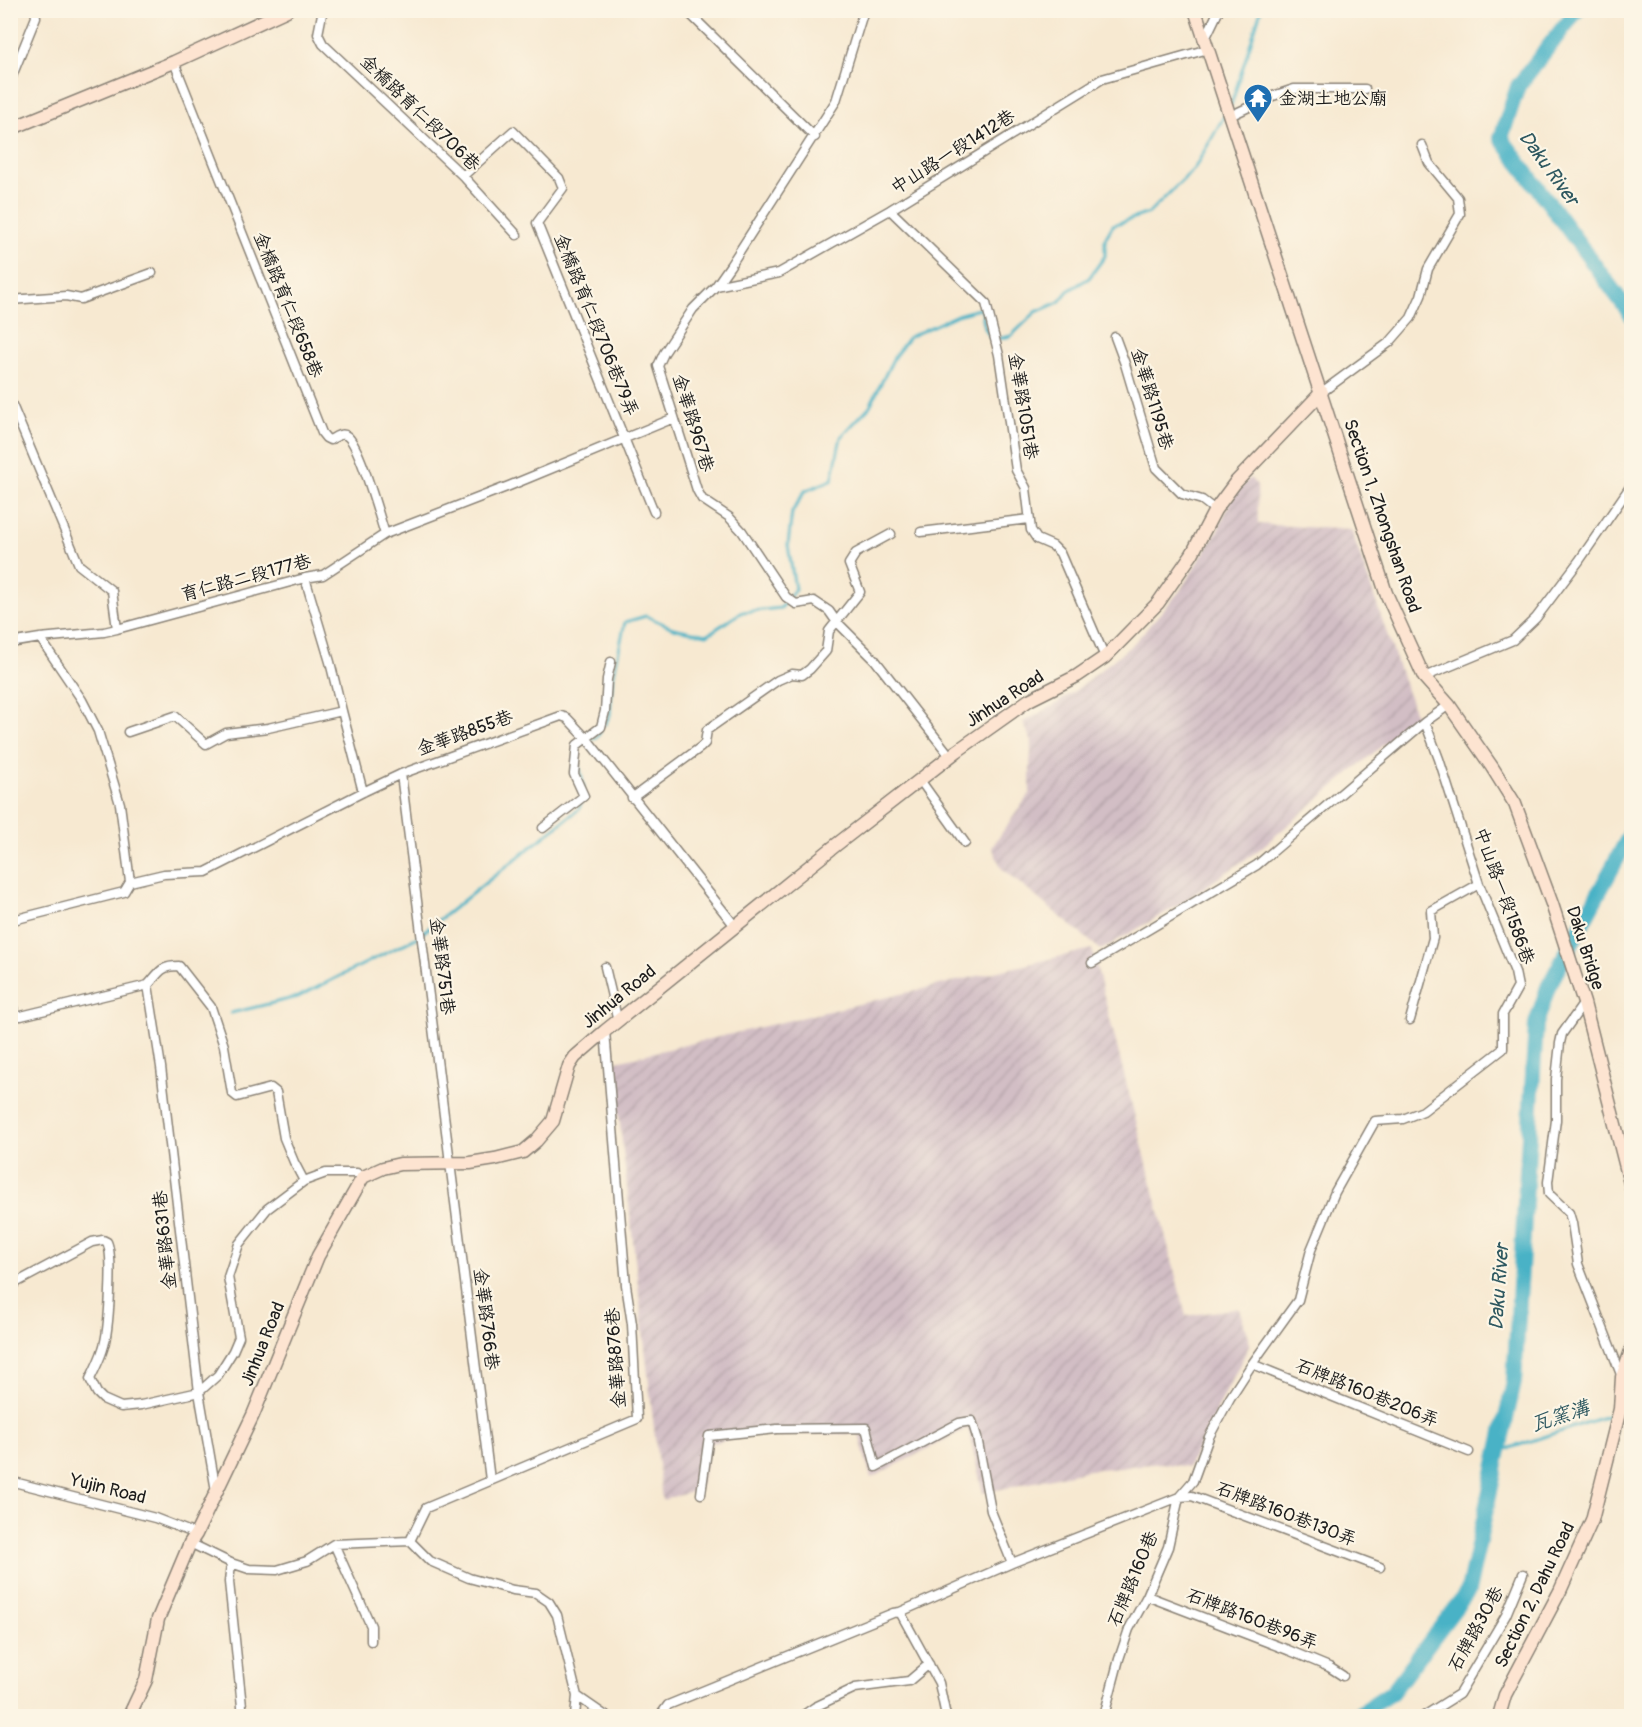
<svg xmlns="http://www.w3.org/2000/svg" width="1642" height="1727" font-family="Pangolin,'LXGW WenKai TC',sans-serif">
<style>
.industrial{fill:url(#industrial-furrows)}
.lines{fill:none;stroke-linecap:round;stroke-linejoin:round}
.stream{stroke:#48b2c6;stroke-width:3}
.river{stroke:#48b2c6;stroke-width:16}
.street-casing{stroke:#8a8276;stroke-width:11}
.secondary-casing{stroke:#8a8276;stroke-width:15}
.street{stroke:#fff;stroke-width:8}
.secondary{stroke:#fde4d1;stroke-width:12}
.labels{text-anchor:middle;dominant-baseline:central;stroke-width:4.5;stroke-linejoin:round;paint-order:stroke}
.poi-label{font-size:18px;fill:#1c1c1c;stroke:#fcf5e5;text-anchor:start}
.street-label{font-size:18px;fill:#1c1c1c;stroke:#fcf5e5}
.water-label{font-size:20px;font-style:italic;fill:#2e5860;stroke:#fcf5e5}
</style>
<defs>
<pattern id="industrial-furrows" width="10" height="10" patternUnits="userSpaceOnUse" patternTransform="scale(1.5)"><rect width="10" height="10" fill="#d2bec5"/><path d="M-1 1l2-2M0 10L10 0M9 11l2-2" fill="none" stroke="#b4a3a9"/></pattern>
</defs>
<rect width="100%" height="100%" fill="#fcf5e5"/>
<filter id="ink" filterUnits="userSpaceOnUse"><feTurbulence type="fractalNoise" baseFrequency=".0167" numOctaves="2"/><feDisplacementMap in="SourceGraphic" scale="12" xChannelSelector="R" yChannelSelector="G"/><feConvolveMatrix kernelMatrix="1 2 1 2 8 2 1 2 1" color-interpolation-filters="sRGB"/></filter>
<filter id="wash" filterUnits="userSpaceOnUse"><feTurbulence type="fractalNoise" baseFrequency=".008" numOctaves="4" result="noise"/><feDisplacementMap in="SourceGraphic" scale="24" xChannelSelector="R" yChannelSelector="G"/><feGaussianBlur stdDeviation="1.35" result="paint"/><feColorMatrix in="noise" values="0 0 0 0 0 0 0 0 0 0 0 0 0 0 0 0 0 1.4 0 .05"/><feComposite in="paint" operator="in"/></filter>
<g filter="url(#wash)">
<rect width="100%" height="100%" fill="#f7e9d1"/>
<!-- industrial -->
<path class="industrial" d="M1250,478L1257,485L1258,524L1351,530L1416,717L1256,852L1180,904L1101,950L1002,869L992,847L1030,793V763L1032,742L1023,722L1056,704L1081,686L1133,644L1180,591L1218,530L1232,498Z
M1092,949L1186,1316L1239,1308L1250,1344L1188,1467L1161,1463L1089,1470L983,1493L968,1428L871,1478L859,1434H762L711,1443L699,1490L662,1500L613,1062Z"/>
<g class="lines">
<!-- stream -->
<path class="stream" d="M1231,105L1261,10
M997,339L1011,336L1036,312L1059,302L1068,291L1089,278L1105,256V239L1113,225L1149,213L1194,169L1226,113
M605,724L610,715L612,682L625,622L646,616L673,628L707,635L742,612L781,608L795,589L788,545L792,512L805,491L832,480L841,437L870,406L894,357L909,337L957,315L982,308L984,326L991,339
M589,741L597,737L600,732
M579,765L584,788
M231,1013L298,997L416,938L579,809L582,800
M1498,1452L1616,1413"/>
<!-- river -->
<path class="river" d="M1577,10L1518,86L1501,138L1632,316
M1353,1716L1359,1714L1392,1692L1468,1591L1514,1382L1536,1024L1548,987L1632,831"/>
</g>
</g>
<g filter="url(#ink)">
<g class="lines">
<!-- street casing -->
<g class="street-casing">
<path id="street" d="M320,10L322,14L318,34L323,44L463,176L517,235
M686,10L815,137
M864,10L836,101L730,266L716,286L693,309L664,353L658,366L697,490L702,499L729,517L742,531L786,597L796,604L814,601L829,611L836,621L875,660L950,756
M1205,39L1219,10
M174,62L322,433L326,438L330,440C335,437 342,432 347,436C360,445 379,516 385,534
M10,81L36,17L35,10
M1230,116L1270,97L1294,89H1365
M463,176L513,131L559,178L563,188L537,223L654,512
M890,210L986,303L999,355L1016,470L1026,488L1031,530L1037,539L1053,546L1060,553L1105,657
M716,286L779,273L890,210L1102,79L1208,49
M10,300L66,296L81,299L152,273
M1115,337L1125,364L1156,468L1182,494L1202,500L1215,510
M1322,392L1390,342L1411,318L1421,296L1428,269L1460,214L1458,198L1429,163L1422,145
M10,400L79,565L112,591L117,629
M921,532L1029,519
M10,643L40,638L104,632L117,629L305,578L323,575L385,534L509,486L674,418
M1424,677L1513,640L1536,618L1579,561L1632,484
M342,711L363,792
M128,732L175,716L206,744L226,733L268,728L342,711L330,662L305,578
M401,774L490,1480
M920,780L965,843
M632,798L701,747L705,743L707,730L778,680L792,674L802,675L810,669L826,651L829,631L860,592L849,564L856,553L891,534
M543,828L584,796L574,774L577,745L601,727L605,711L607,679L611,662
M130,882L164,874L206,872L363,792L401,774L561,716L567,718L587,739L735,926
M10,912L13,920L10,928
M13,920L124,892L130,882L120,804L98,731L82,700L40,638
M1092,963L1257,865L1425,722
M605,967L618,1022
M148,985L161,1067L199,1392L216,1491
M148,985C160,972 160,966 179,966L211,1007L224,1046L232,1093L237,1097L271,1088L276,1092L284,1138L294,1162L304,1181
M10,992L16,1016H21L148,985
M1584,1003L1562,1034L1560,1043L1556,1079V1120L1548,1182L1549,1194L1569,1213L1572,1223L1578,1264L1622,1377
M1410,1020L1433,938L1431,911L1479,884
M10,1286L92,1242L103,1240L107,1242C114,1257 109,1332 103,1349C100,1359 95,1369 90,1379L97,1393L103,1399L121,1407L141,1405L199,1392L218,1375L233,1351L239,1337L228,1277L239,1244L267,1209L304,1181L326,1173H357L363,1177
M1252,1364L1469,1452
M10,1481L155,1518L196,1534
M701,1494L709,1436L777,1429L866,1428L876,1467L959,1423L972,1421L977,1437L991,1511L1012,1563
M410,1541L426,1508L637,1419L632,1324L626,1285L605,1031
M190,1543L231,1563L249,1569L277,1570L307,1561L334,1544L410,1541L430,1561L469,1578L513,1590L536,1593L549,1602L557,1615L577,1696L575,1716
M334,1544L371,1626V1641
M231,1563L229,1582L243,1716
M1147,1596L1288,1650L1329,1667L1343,1676
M900,1612L939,1683L946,1716
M577,1696L606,1716
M660,1716L668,1705L893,1613L900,1612L1012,1563L1179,1497L1192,1496L1380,1567
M802,1716L815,1707L855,1688L909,1681L929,1664
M1104,1716L1119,1659L1129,1629L1147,1596L1168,1547L1179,1497L1193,1481L1209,1437L1230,1398L1252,1364L1298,1300L1311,1250L1335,1192L1375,1121L1403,1119L1423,1111L1503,1049V1014L1518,987L1515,972L1479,884L1439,759L1425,722L1449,705
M1424,1716L1459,1694L1506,1615L1523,1574"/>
</g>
<!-- secondary casing -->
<g class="secondary-casing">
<path id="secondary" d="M1195,10L1386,593L1424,677L1449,705L1492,767L1515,804L1552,904L1584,1003L1632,1191
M10,129L174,62L287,10
M129,1716L146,1680L158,1619L190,1543L196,1534L253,1415L318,1256L363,1177L383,1168L400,1164L470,1163L495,1159L523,1152L536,1141L553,1121L569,1066L575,1057L605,1031L836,845L957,751L1029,700L1077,676L1105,657L1158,603L1192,554L1215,510L1235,483L1322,392
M1499,1716L1505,1695L1560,1591L1592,1520L1620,1409L1622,1377L1632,1348"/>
</g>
<!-- street -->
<use href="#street" class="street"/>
<!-- secondary -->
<use href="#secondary" class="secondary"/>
</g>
</g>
<!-- icons -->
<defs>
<g id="temple-pin" transform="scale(1.5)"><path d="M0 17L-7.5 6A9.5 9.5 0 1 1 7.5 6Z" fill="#1f6fb2" stroke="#fcf5e5"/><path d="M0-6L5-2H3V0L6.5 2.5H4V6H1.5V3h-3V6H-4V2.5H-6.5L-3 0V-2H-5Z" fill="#fff"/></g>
</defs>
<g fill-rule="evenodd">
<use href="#temple-pin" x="1258" y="98"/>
</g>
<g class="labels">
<!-- poi labels -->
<g class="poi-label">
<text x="1279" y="98">金湖土地公廟</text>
</g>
<!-- street labels -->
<g class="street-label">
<text transform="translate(420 113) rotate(44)">金橋路育仁段706巷</text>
<text transform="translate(953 152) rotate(-32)">中山路一段1412巷</text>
<text transform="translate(288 305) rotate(68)">金橋路育仁段658巷</text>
<text transform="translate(596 325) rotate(68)">金橋路育仁段706巷79弄</text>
<text transform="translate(1152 399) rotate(73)">金華路1195巷</text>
<text transform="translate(1023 406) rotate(81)">金華路1051巷</text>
<text transform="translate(693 423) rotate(73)">金華路967巷</text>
<text transform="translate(1382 516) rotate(71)">Section 1, Zhongshan Road</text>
<text transform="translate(246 578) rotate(-15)">育仁路二段177巷</text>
<text transform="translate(1005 699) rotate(-33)">Jinhua Road</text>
<text transform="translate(465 733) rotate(-20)">金華路855巷</text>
<text transform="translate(1504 896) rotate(70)">中山路一段1586巷</text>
<text transform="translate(1585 948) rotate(72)">Daku Bridge</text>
<text transform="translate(442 966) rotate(83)">金華路751巷</text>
<text transform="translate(619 997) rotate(-39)">Jinhua Road</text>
<text transform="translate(165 1240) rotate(-96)">金華路631巷</text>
<text transform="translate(486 1319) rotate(83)">金華路766巷</text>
<text transform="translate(263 1344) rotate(-68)">Jinhua Road</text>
<text transform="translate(616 1358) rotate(-94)">金華路876巷</text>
<text transform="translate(1367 1393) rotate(22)">石牌路160巷206弄</text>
<text transform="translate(108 1489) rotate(14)">Yujin Road</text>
<text transform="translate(1286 1514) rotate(21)">石牌路160巷130弄</text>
<text transform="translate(1133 1579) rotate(-67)">石牌路160巷</text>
<text transform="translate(1535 1595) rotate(-64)">Section 2, Dahu Road</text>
<text transform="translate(1252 1619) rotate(21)">石牌路160巷96弄</text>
<text transform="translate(1476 1629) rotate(-61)">石牌路30巷</text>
</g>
<!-- water labels -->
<g class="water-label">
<text transform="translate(1549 168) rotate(54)">Daku River</text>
<text transform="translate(1499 1287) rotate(-86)">Daku River</text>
<text transform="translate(1560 1416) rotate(-18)">瓦窯溝</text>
</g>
</g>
<!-- margin -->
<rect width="1642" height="1727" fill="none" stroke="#fcf5e5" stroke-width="36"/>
</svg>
